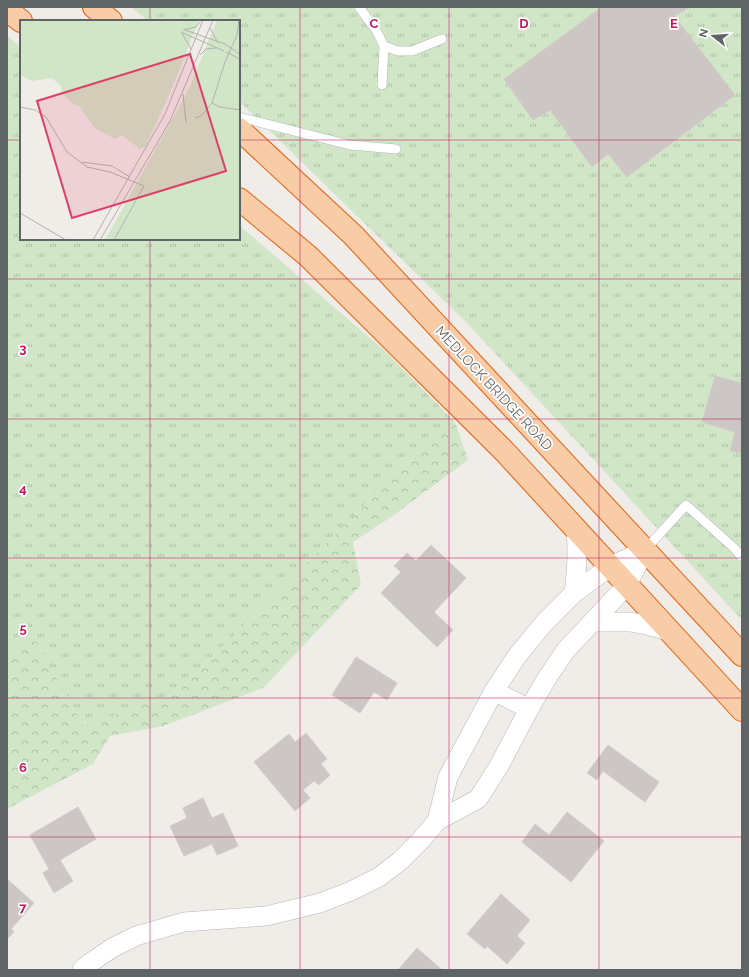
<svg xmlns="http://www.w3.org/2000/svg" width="749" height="977" font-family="Raleway,sans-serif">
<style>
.grass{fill:url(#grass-tufts)}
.forest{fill:url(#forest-crowns)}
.building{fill:#ccc7c4;stroke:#d5ccc7}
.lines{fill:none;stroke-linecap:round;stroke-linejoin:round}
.service-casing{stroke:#b3b7b9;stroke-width:10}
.minor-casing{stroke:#b3b7b9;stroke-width:20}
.trunk-casing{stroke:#ea5f0e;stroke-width:24}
.service{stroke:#fff;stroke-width:9}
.minor{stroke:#fff;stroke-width:19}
.trunk{stroke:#f8cca6;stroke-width:22}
.grid{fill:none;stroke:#c2185b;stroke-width:1;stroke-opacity:0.55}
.labels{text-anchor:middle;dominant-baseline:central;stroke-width:3.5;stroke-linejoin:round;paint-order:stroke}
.street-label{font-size:14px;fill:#5f6567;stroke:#fff}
.inset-road{fill:none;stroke:#b2b2b0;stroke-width:1}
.view{fill:#df3f66;fill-opacity:0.15;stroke:#df3f66;stroke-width:2}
.inset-edge{fill:none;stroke:#5f6567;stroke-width:2}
.grid-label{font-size:13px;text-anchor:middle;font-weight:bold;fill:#c2185b;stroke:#fff;stroke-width:3.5;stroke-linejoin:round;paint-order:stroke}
</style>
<defs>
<pattern id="grass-tufts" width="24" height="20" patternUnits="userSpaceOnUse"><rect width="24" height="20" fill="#d0e6c7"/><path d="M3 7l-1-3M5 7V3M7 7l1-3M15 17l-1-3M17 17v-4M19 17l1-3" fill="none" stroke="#acbea5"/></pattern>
<pattern id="forest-crowns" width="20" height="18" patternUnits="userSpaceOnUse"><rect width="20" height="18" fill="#d0e6c7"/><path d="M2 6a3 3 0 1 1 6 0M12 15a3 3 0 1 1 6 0" fill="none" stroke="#acbea5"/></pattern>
</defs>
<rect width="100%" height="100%" fill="#f0ece8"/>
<!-- grass -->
<path class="grass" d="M131,7H742V620L468,324L239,101V21H148Z
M7,36L21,47V239H239V225L386,352L455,422L418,452L175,694L83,726L36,641L7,646Z"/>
<!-- forest -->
<path class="forest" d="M455,422L468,460L391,517L353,542L361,585L263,688L163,726L110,736L93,764L7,809V646L36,641L83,726L175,694L418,452Z"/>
<!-- building -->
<path class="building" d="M602,7H690L674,16L735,95L627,177L608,154L592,167L550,110L533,120L504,79Z
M715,376L742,383V453L730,451L735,432L702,422Z
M431,545L466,578L434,612L453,630L437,647L381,593L401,572L394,566L407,553L416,561Z
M356,657L397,683L387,700L374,692L360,713L332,695Z
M306,733L327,759L321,764L330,775L319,785L314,781L303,790L310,798L295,811L254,762L289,734L295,742Z
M608,745L659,782L645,802L603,771L597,780L587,773Z
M203,798L212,818L223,813L238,846L217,855L212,844L184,856L170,826L187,818L183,808Z
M78,807L96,839L60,860L73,881L54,893L43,873L49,869L30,835Z
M567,812L604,841L571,882L522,842L535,824L549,835Z
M7,879L34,903L11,929L14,932L7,939Z
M501,894L530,920L517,936L525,943L507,964L487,946L485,949L467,934Z
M417,948L442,970H398Z"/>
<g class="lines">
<!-- service casing -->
<g class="service-casing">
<path id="service" d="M359,7L376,30L384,46L382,85
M384,46L398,51H412L442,39
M239,117L350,145L396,149
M645,550L686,505L733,547L742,557"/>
</g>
<!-- minor casing -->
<g class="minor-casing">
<path id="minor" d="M574,593C577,571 578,552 576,530
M592,622H630L647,625L669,631
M494,691L529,709
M437,821L448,777L494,691L517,656L545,622L574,593L611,566L645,550
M82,970L90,963L112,948L136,936L184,922L266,916L320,903L351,891L379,877L400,861L420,841L437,821L478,799L499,766L529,709L547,678L566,650L627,585L645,550"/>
</g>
<!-- trunk casing -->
<g class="trunk-casing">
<path id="trunk" d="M94,7L111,21
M7,10L21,21
M239,129L353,235L742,655
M239,199L308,256L505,452L742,710"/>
</g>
<!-- service -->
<use href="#service" class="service"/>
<!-- minor -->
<use href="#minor" class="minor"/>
<!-- trunk -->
<use href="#trunk" class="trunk"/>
</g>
<!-- grid -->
<path class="grid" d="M150,7V21M300,7V970M449,7V970M599,7V970M7,140H21M239,140H742M150,239V970M7,279H742M7,419H742M7,558H742M7,698H742M7,837H742"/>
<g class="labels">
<!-- street labels -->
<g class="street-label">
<text transform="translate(494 388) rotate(47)">MEDLOCK BRIDGE ROAD</text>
</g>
</g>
<!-- overview -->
<g transform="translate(20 20)">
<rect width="220" height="220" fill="#f0ece8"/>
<path d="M0,0H179L151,70L126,126L69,95L60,82L71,70L66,60L82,38L53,61L36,59L28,49L0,44ZM197,0H220V220H85L169,69Z" fill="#d0e6c7"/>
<path d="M83,36L66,60L71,70L60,82L69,95L126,126L120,129L102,115L95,119L75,108L60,87L54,85L42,73L41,66L32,58L12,61L0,55V44L28,49L36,59L53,61Z" fill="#d0e6c7"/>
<path class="inset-road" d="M190,8L198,23M163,10L176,7L180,2M165,10L205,24L220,34M161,12L204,31M162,13L171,29M206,32L220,39M180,35L186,29L196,28M163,74L166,103M192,83L200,87L220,90M0,87L15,90L26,97L47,132L67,147L90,152L124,166L94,220M175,98L181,96L192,83L205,42L217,15L219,0M62,142L92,146L110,157M0,193L46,220M73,220L145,94L183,0M80,220L150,101L193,0"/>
<path class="view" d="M170,34L206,151L52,198L17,81Z"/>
<rect width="220" height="220" class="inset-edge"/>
</g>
<g class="grid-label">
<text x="374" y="28">C</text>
<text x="524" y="28">D</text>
<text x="674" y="28">E</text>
<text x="23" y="353">3</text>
<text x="23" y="493">4</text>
<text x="23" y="633">5</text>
<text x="23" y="772">6</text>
<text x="23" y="912">7</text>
</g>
<!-- border -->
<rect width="749" height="977" fill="none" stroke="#5f6567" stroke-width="16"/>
<!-- north arrow -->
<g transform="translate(713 36) rotate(287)" stroke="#ffffff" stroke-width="3" paint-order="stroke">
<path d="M0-3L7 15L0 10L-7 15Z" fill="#5f6567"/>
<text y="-6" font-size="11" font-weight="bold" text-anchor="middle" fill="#5f6567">N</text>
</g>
</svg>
